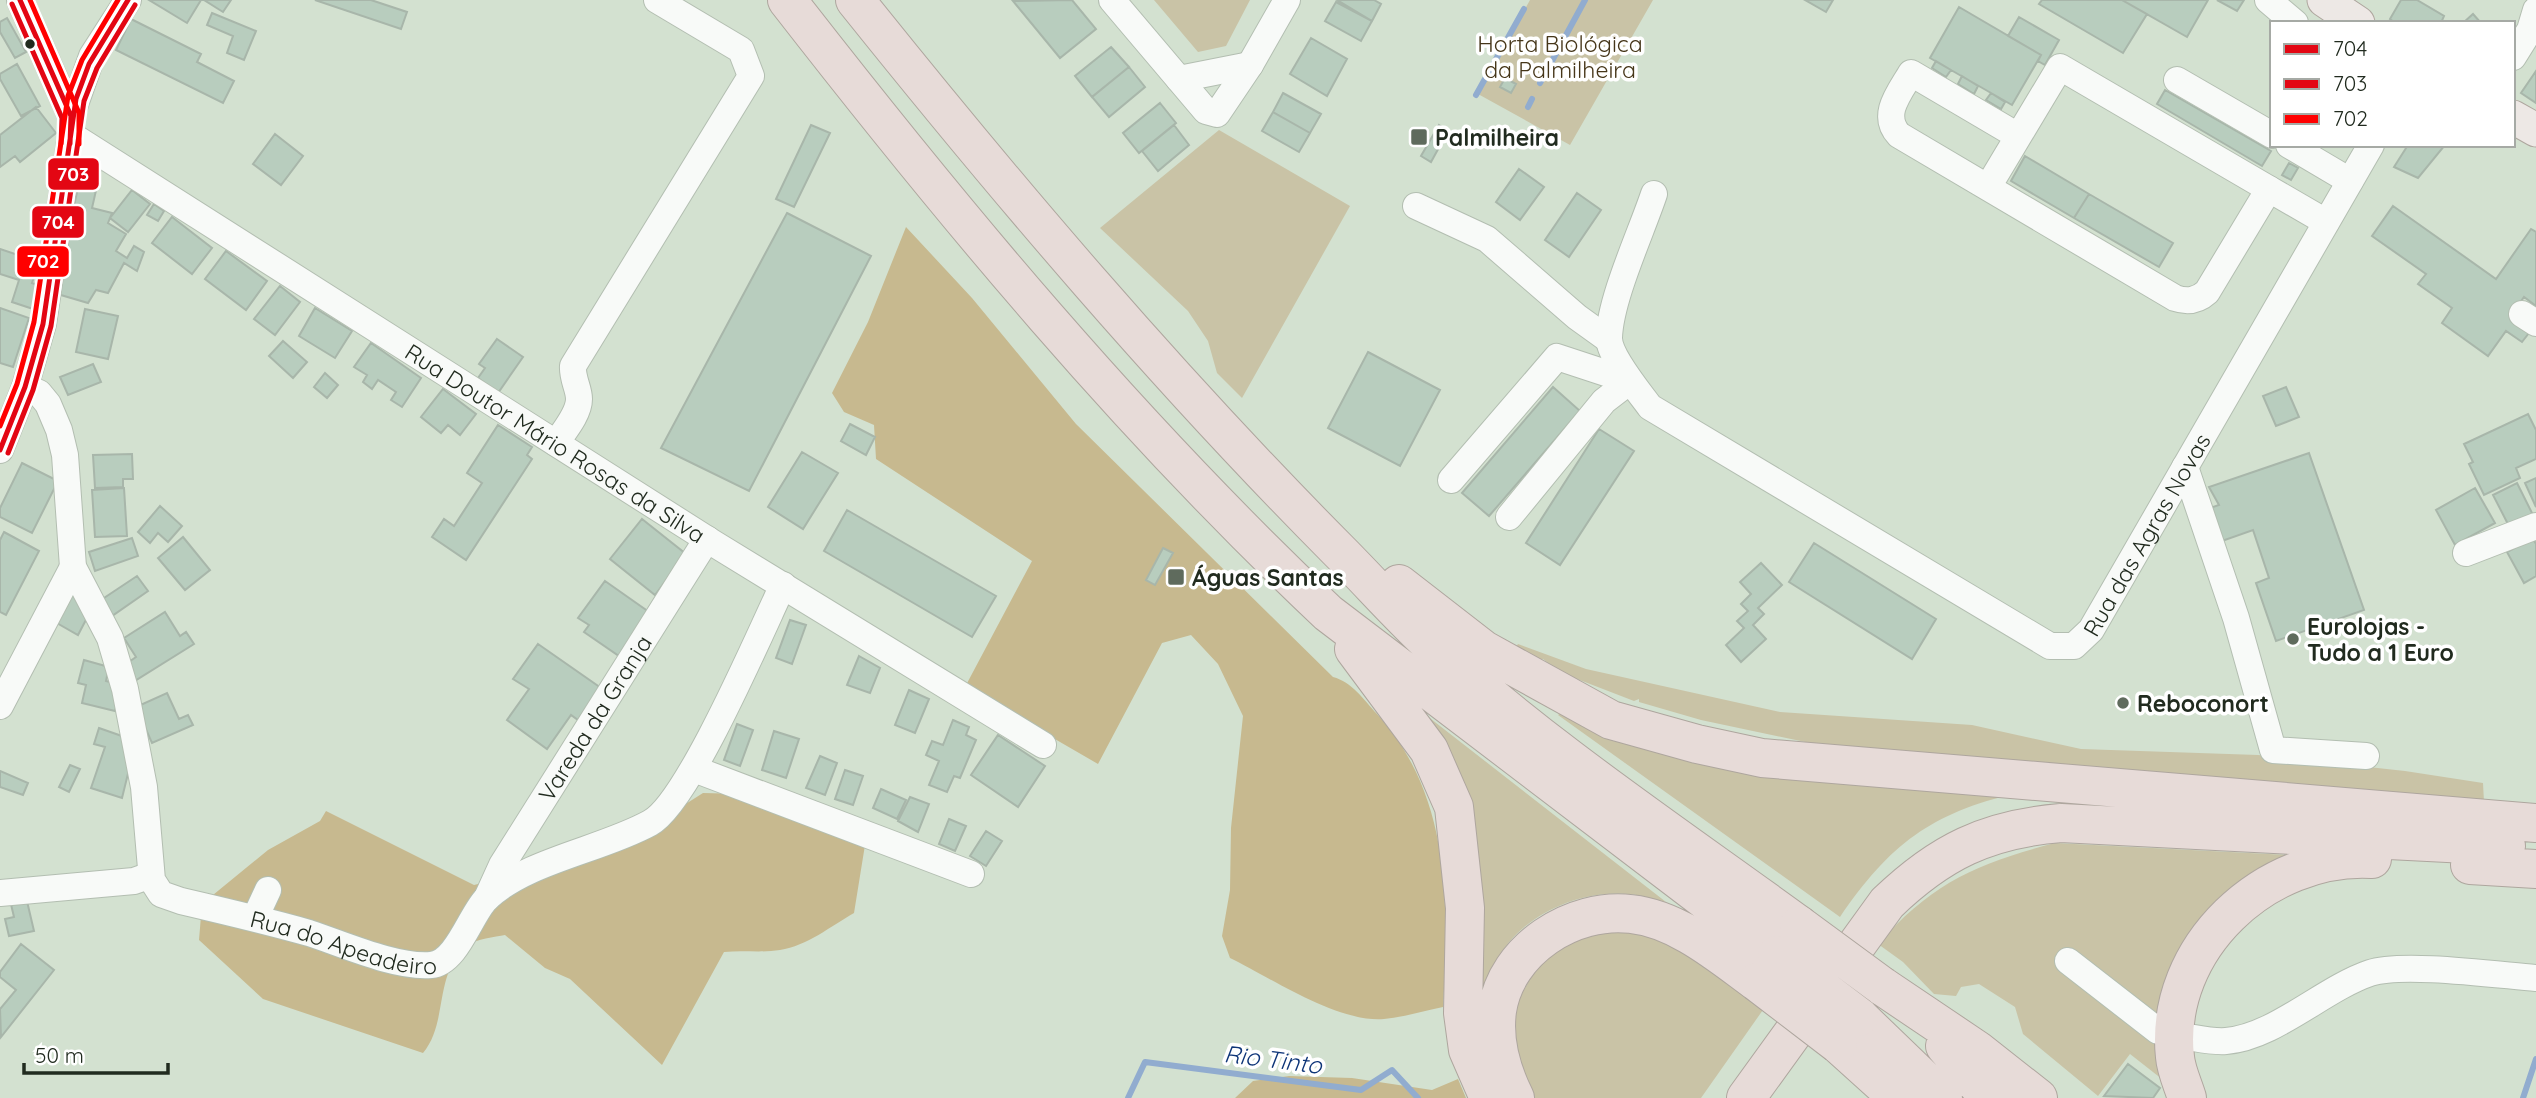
<svg xmlns="http://www.w3.org/2000/svg" width="2536" height="1098" font-family="Quicksand,sans-serif">
<style>
.green{fill:#c9c3a6}
.forest{fill:#c7b98f}
.lines{fill:none;stroke-linecap:round;stroke-linejoin:round}
.stream{stroke:#91accf;stroke-width:6}
.building{fill:#b8cdbe;stroke:#a8b6aa;stroke-width:2}
.minor-casing{stroke:#b3beb1;stroke-width:28}
.major-casing{stroke:#aea69e;stroke-width:35}
.highway-casing{stroke:#aea69e;stroke-width:40}
.minor{stroke:#f8faf8;stroke-width:26}
.major{stroke:#ede8e5;stroke-width:33}
.highway{stroke:#e7dbd8;stroke-width:38}
.highway-bridge-casing{stroke:#aea69e;stroke-width:40;stroke-linecap:butt}
.highway-bridge{stroke:#e7dbd8;stroke-width:38}
.bus-1-casing{stroke:#fff;stroke-width:10}
.bus-2-casing{stroke:#fff;stroke-width:10}
.bus-3-casing{stroke:#fff;stroke-width:10}
.bus-1{stroke:#e30613;stroke-width:5}
.bus-2{stroke:#e30613;stroke-width:5}
.bus-3{stroke:#f00;stroke-width:5}
.bus-dot{fill:#212b1f;stroke:#fff;stroke-width:2.5}
.poi-dot{fill:#5f6b5d;stroke:#fff;stroke-width:2.5}
.labels{text-anchor:middle;dominant-baseline:central;stroke-width:7;stroke-linejoin:round;paint-order:stroke}
.park-label{font-size:23px;fill:#463619;stroke:#fff}
.poi-label{font-size:23px;font-weight:bold;fill:#212b1f;stroke:#fff;text-anchor:start}
.street-label{font-size:23px;fill:#212b1f;stroke:#fff}
.water-label{font-size:24px;font-style:italic;fill:#0e3578;stroke:#fff}
.line-badge{stroke:#fff;stroke-width:2.5}
.badge-label{font-size:19px;text-anchor:middle;font-weight:bold;fill:#fff}
</style>
<rect width="100%" height="100%" fill="#d3e1d0"/>
<!-- green -->
<path class="green" d="M1154,0H1250L1226,46L1198,52Z
M1530,0H1653L1570,145L1478,94Z
M1219,130L1350,206L1242,398L1217,373L1208,341L1188,311L1100,228Z
M1518,644L1586,669L1780,712L1972,725L2081,749L2258,755L2405,771L2483,783L2484,802L1815,744L1701,720L1639,702V699L1634,701L1559,672L1543,659L1540,661L1516,647Z
M1563,711L2017,793C1931,813 1890,844 1840,917L1558,715Z
M1422,712L1666,902C1654,899 1641,895 1629,894C1579,889 1519,916 1496,962C1489,974 1487,990 1484,1003Z
M2055,843L2288,855L2217,913L2167,1083L2130,1054L2098,1096L2023,1034L2015,1007L1979,984L1961,987L1956,996L1934,994L1903,962L1878,944C1932,883 1977,863 2055,843Z
M1612,927L1679,943L1765,1007L1701,1098H1528L1508,1017L1546,952Z"/>
<!-- forest -->
<path class="forest" d="M906,227L972,298L1076,424L1333,677C1352,682 1363,699 1377,714C1451,795 1449,904 1443,1007C1424,1011 1404,1017 1384,1019C1338,1023 1271,978 1230,958L1222,936L1230,890L1231,828L1243,716L1218,664L1191,635L1162,643L1098,764L965,687L1032,561L876,459L874,425L844,412L832,393L868,322Z
M703,793L743,794L865,845L854,913C831,926 807,946 780,950C762,953 743,950 724,952L662,1065L570,979L545,968L505,935C495,937 476,939 468,945C433,972 449,1022 423,1053L263,999L199,940L202,904L268,850L320,821L326,811L474,885L557,865L662,819Z
M1289,1076L1352,1078L1432,1090L1458,1079L1466,1098H1235L1253,1081Z"/>
<g class="lines">
<!-- stream -->
<path class="stream" d="M1540,83L1585,0
M1476,95L1524,9
M1528,107L1532,99
M1128,1098L1145,1062L1361,1090L1392,1070L1418,1098
M2523,1098L2536,1059"/>
</g>
<!-- building -->
<path class="building" d="M149,0H201L187,23Z
M204,0H231L223,12Z
M315,0H371L407,12L401,29Z
M1072,0L1096,29L1060,58L1013,1Z
M1337,0H1374L1381,4L1372,21Z
M1805,0H1833L1826,12Z
M2042,0H2122L2147,14L2123,53L2039,4Z
M2122,0H2208L2187,37Z
M2217,0H2244L2237,11Z
M2401,0H2417L2444,16L2441,23H2395L2390,19Z
M1336,2L1372,21L1361,41L1325,21Z
M1959,7L2041,55L2012,105L1930,58Z
M212,13L256,31L244,60L227,53L233,36L207,25Z
M2473,14L2481,23H2463Z
M2019,17L2059,40L2045,65L2038,61L2041,55L2008,36Z
M7,18L26,52L15,58L0,32V22Z
M131,19L201,54L197,62L234,81L223,103L116,50Z
M1311,38L1347,59L1327,96L1290,74Z
M1111,47L1129,67L1092,97L1075,76Z
M1936,61L1951,70L1946,77L1932,68Z
M17,64L40,106L21,116L0,79V74Z
M1129,67L1145,87L1109,117L1092,97Z
M2536,71V103L2521,93Z
M1962,76L1978,86L1974,94L1958,84Z
M1505,78L1516,84L1511,93L1500,87Z
M2165,90L2271,151L2262,166L2157,104Z
M1283,93L1321,114L1310,133L1273,112Z
M1991,93L2005,102L2001,109L1986,100Z
M1160,103L1176,123L1139,153L1123,133Z
M36,107L56,133L20,162L15,156L0,167V135Z
M1273,112L1310,133L1299,152L1262,131Z
M811,125L830,133L794,207L776,199Z
M1174,125L1189,145L1158,171L1142,151Z
M1439,125L1448,131L1431,162L1421,156Z
M275,134L303,156L281,185L253,164Z
M2408,145H2445L2418,178L2394,167Z
M86,153L102,164L92,208L112,213L108,223L126,234L116,251L127,258L134,246L144,252L137,271L124,263L108,293L96,290L88,303L54,293Z
M2025,156L2089,194L2074,218L2011,181Z
M2289,163L2298,168L2291,180L2282,175Z
M1519,169L1544,187L1520,220L1496,202Z
M132,190L150,204L128,232L110,218Z
M1577,193L1601,210L1569,257L1545,240Z
M2089,194L2173,243L2159,267L2074,218Z
M154,204L164,211L158,221L147,215Z
M2393,206L2496,279L2531,229L2536,232V306L2524,297L2512,314L2532,329L2522,342L2506,331L2488,356L2442,323L2452,308L2418,284L2426,274L2372,236Z
M787,213L871,256L749,491L661,448Z
M172,217L212,248L192,274L152,243Z
M0,249L39,262L32,283L44,287L36,310L12,302L19,280L0,274Z
M226,251L267,281L246,310L205,279Z
M280,286L300,302L275,335L254,319Z
M0,308L29,318L13,367L0,363Z
M315,308L352,331L335,358L299,336Z
M85,309L118,316L108,359L76,352Z
M497,339L523,357L498,393L478,378L485,368L479,364Z
M283,341L307,362L293,378L269,356Z
M371,343L421,378L402,407L391,400L396,392L378,380L372,389L363,382L367,375L354,367Z
M1368,352L1440,390L1400,466L1328,428Z
M93,364L101,382L68,395L60,377Z
M325,373L338,385L327,398L314,387Z
M1553,387L1580,411L1489,516L1462,493Z
M2286,387L2299,417L2276,426L2263,396Z
M443,389L476,414L460,435L448,425L441,433L421,417Z
M2528,414L2536,430V459L2516,468L2520,478L2484,495L2469,464L2473,462L2464,444Z
M850,424L875,437L866,455L841,441Z
M498,425L532,447L527,455L532,459L466,560L432,537L444,519L454,526L482,483L467,473Z
M1599,429L1634,451L1560,565L1526,543Z
M802,452L838,473L803,529L768,507Z
M2309,453L2364,610L2276,641L2256,583L2269,578L2253,530L2222,541L2210,508L2219,505L2209,487Z
M132,454L133,479H123V487L95,488L93,455Z
M22,463L58,481L32,533L0,517V508Z
M2536,478V507L2525,483Z
M2517,483L2533,515L2510,528L2493,495Z
M124,488L127,536L95,537L92,490Z
M2475,488L2495,523L2455,545L2436,510Z
M160,506L182,526L168,542L158,533L150,543L138,532Z
M847,510L996,596L972,637L824,551Z
M642,519L686,554L655,595L610,559Z
M4,532L39,551L6,615L0,612V540Z
M183,537L210,570L185,590L158,558Z
M132,538L138,556L95,571L89,552Z
M2533,538L2536,544V576L2524,583L2507,552Z
M1814,543L1936,619L1912,659L1789,582Z
M1163,548L1173,553L1155,585L1146,580Z
M1761,563L1782,585L1758,608L1764,614L1753,625L1766,639L1741,662L1726,645L1744,628L1737,621L1748,611L1741,604L1751,594L1740,582Z
M137,576L148,591L112,616L101,600Z
M605,581L649,612L619,656L584,632L589,625L578,618Z
M74,589L89,614L78,635L55,622Z
M165,612L180,636L186,632L194,644L133,682L123,666L136,657L124,638Z
M790,620L806,625L792,664L776,658Z
M538,644L601,688L578,720L571,715L547,749L507,720L529,689L513,679Z
M859,656L880,668L870,693L847,685Z
M84,660L109,667L106,681L122,685L115,711L82,703L86,685L78,683Z
M909,690L929,699L915,733L895,725Z
M167,693L179,719L188,715L193,725L152,743L136,707Z
M953,720L969,727L966,735L976,740L960,778L954,776L947,792L929,785L939,761L926,755L932,741L943,745Z
M737,724L753,730L740,766L724,760Z
M99,728L136,741L122,798L91,788L105,747L94,744Z
M774,731L799,739L786,778L762,770Z
M998,735L1045,766L1018,807L971,775Z
M820,756L837,763L825,795L806,788Z
M70,765L80,769L69,792L59,787Z
M845,770L863,776L853,805L835,799Z
M0,771L28,783L23,795L0,787Z
M881,789L906,800L897,819L873,808Z
M910,797L929,804L918,832L898,821Z
M949,819L966,826L955,851L939,844Z
M986,831L1002,841L986,866L970,856Z
M26,897L34,931L9,936L5,919L14,917L10,900Z
M21,944L54,970L1,1037L0,1009L16,990L0,977V972Z
M2128,1064L2160,1088L2153,1098L2104,1096Z"/>
<g class="lines">
<!-- minor casing -->
<g class="minor-casing">
<g id="minor">
<path d="M1112,0L1206,111L1217,114L1250,65L1287,0"/>
<path d="M2268,0L2295,23"/>
<path d="M2513,57L2530,30L2536,10"/>
<path d="M1179,79L1250,65"/>
<path d="M2177,80L2272,135"/>
<path d="M71,116L92,56L128,0"/>
<path id="s1" d="M71,135L713,543L1043,745"/>
<path d="M2289,145L2350,181"/>
<path d="M1988,187L2060,67L2269,189L2207,292C2197,301 2187,302 2175,298L1899,135C1880,115 1900,92 1911,73L2018,136"/>
<path d="M2269,189L2326,222"/>
<path id="s2" d="M1654,194C1641,233 1610,299 1609,338C1609,356 1639,392 1650,407L2050,646H2074L2091,630L2371,145"/>
<path d="M1416,206L1487,239L1577,317L1609,340"/>
<path d="M2522,314L2536,323"/>
<path id="s3" d="M25,387L39,393L48,404L59,430L65,455L73,567L110,638L125,689L144,787L152,880L161,894L181,901C224,911 267,921 309,933C343,944 396,968 431,965C457,963 471,913 487,898C528,860 601,850 650,823C688,803 761,631 783,585"/>
<path d="M556,443C564,431 579,414 579,399C579,388 572,379 573,366L751,76L741,50L657,0"/>
<path d="M0,450L25,387L43,324L71,135V116L20,0"/>
<path d="M2185,467L2236,618L2273,750L2366,756"/>
<path d="M1451,480L1557,357L1630,381"/>
<path d="M1509,517L1604,401L1630,381"/>
<path d="M2466,553L2536,526"/>
<path d="M0,706L73,567"/>
<path d="M694,769L971,874"/>
<path d="M0,893L134,881L151,875"/>
<path id="s4" d="M487,898L502,865L707,539"/>
<path d="M255,918L268,890"/>
<path d="M2068,961L2158,1031"/>
<path d="M2188,1037C2200,1039 2213,1042 2226,1041C2275,1037 2323,989 2370,973C2402,962 2498,975 2536,978"/>
</g>
</g>
<!-- major casing -->
<g class="major-casing">
<path id="major" d="M2324,0L2358,23
M2513,117L2536,130"/>
</g>
<!-- highway casing -->
<g class="highway-casing">
<path id="highway" d="M787,0C955,216 1129,425 1328,613L1777,955
M855,0C1008,191 1167,378 1339,551C1369,581 1397,613 1428,642C1542,746 1674,834 1799,925
M1399,584L1484,650L1611,720L1697,744L1762,758L2536,823
M1354,649L1429,750L1454,807L1465,908L1463,1013L1468,1050L1489,1098
M2470,865L2536,869
M1882,986L1977,1050L2038,1098
M1859,1017L1943,1098
M1838,1044L1898,1098
M1945,1046L1989,1098
M1515,1098C1501,1070 1493,1042 1497,1011C1506,949 1573,907 1631,914C1678,919 1720,955 1757,982
M1746,1098L1887,903C1940,852 1987,829 2061,823L2506,846
M2187,1098C2183,1085 2176,1070 2175,1057C2163,948 2266,853 2372,859"/>
</g>
<!-- minor -->
<use href="#minor" class="minor"/>
<!-- major -->
<use href="#major" class="major"/>
<!-- highway -->
<use href="#highway" class="highway"/>
<!-- highway-bridge casing -->
<g class="highway-bridge-casing">
<path id="highway-bridge" d="M1799,925L1882,986
M1777,955L1859,1017
M1757,982L1838,1044"/>
</g>
<!-- highway-bridge -->
<use href="#highway-bridge" class="highway-bridge"/>
<!-- bus-1 casing -->
<g class="bus-1-casing">
<path id="bus-1" d="M20,0L71,116L70,144
M0,450L25,387L43,324L76,99L89,64L128,0"/>
</g>
<!-- bus-2 casing -->
<g class="bus-2-casing">
<path id="bus-2" d="M12,4L62,118L61,144
M8,453L33,390L51,326L84,101L97,68L135,5"/>
</g>
<!-- bus-3 casing -->
<g class="bus-3-casing">
<path id="bus-3" d="M30,0L79,113V144
M0,426L17,384L34,322L68,96L82,60L118,0"/>
</g>
<!-- bus-1 -->
<use href="#bus-1" class="bus-1"/>
<!-- bus-2 -->
<use href="#bus-2" class="bus-2"/>
<!-- bus-3 -->
<use href="#bus-3" class="bus-3"/>
</g>
<!-- markers -->
<circle class="bus-dot" cx="30" cy="44" r="6"/>
<g class="poi-dot">
<rect x="1410" y="128" width="18" height="18" rx="3.5"/>
<rect x="1167" y="568" width="18" height="18" rx="3.5"/>
<circle cx="2293" cy="639" r="7"/>
<circle cx="2123" cy="703" r="7"/>
</g>
<g class="labels">
<!-- park labels -->
<g class="park-label">
<text x="1560" y="43">Horta Biológica<tspan x="1560" dy="26">da Palmilheira</tspan></text>
</g>
<!-- poi labels -->
<g class="poi-label">
<text x="1435" y="137">Palmilheira</text>
<text x="1192" y="577">Águas Santas</text>
<text x="2307" y="626">Eurolojas -<tspan x="2307" dy="26">Tudo a 1 Euro</tspan></text>
<text x="2137" y="703">Reboconort</text>
</g>
<!-- street labels -->
<g class="street-label">
<text stroke="none"><textPath href="#s1" startOffset="574">Rua Doutor Mário Rosas da Silva</textPath></text>
<text stroke="none"><textPath href="#s2" startOffset="856">Rua das Agras Novas</textPath></text>
<text stroke="none"><textPath href="#s4" startOffset="210">Vareda da Granja</textPath></text>
<text stroke="none"><textPath href="#s3" startOffset="728">Rua do Apeadeiro</textPath></text>
</g>
<!-- water labels -->
<g class="water-label">
<text transform="translate(1273 1059) rotate(7)">Rio Tinto</text>
</g>
</g>
<g class="line-badge">
<rect x="47" y="157" width="53" height="34" rx="7" fill="#e30613"/>
<rect x="31" y="205" width="54" height="34" rx="7" fill="#e30613"/>
<rect x="16" y="245" width="54" height="33" rx="7" fill="#f00"/>
</g>
<g class="badge-label">
<text x="73" y="181">703</text>
<text x="58" y="229">704</text>
<text x="43" y="268">702</text>
</g>
<!-- legend -->
<rect x="2270" y="21" width="245" height="126" fill="#ffffff" stroke="#a6aaa5" stroke-width="2"/>
<rect x="2284" y="44" width="35" height="10" fill="#e30613" stroke="#a6aaa5" stroke-width="2"/>
<text x="2333" y="56" font-size="21" fill="#212b1f">704</text>
<rect x="2284" y="79" width="35" height="10" fill="#e30613" stroke="#a6aaa5" stroke-width="2"/>
<text x="2333" y="91" font-size="21" fill="#212b1f">703</text>
<rect x="2284" y="114" width="35" height="10" fill="#ff0000" stroke="#a6aaa5" stroke-width="2"/>
<text x="2333" y="126" font-size="21" fill="#212b1f">702</text>
<!-- scale -->
<path d="M24 1063v10h144v-10" fill="none" stroke="#212b1f" stroke-width="3.5"/>
<text x="35" y="1063" font-size="21" fill="#212b1f" stroke="#ffffff" stroke-width="5" paint-order="stroke">50 m</text>
</svg>
